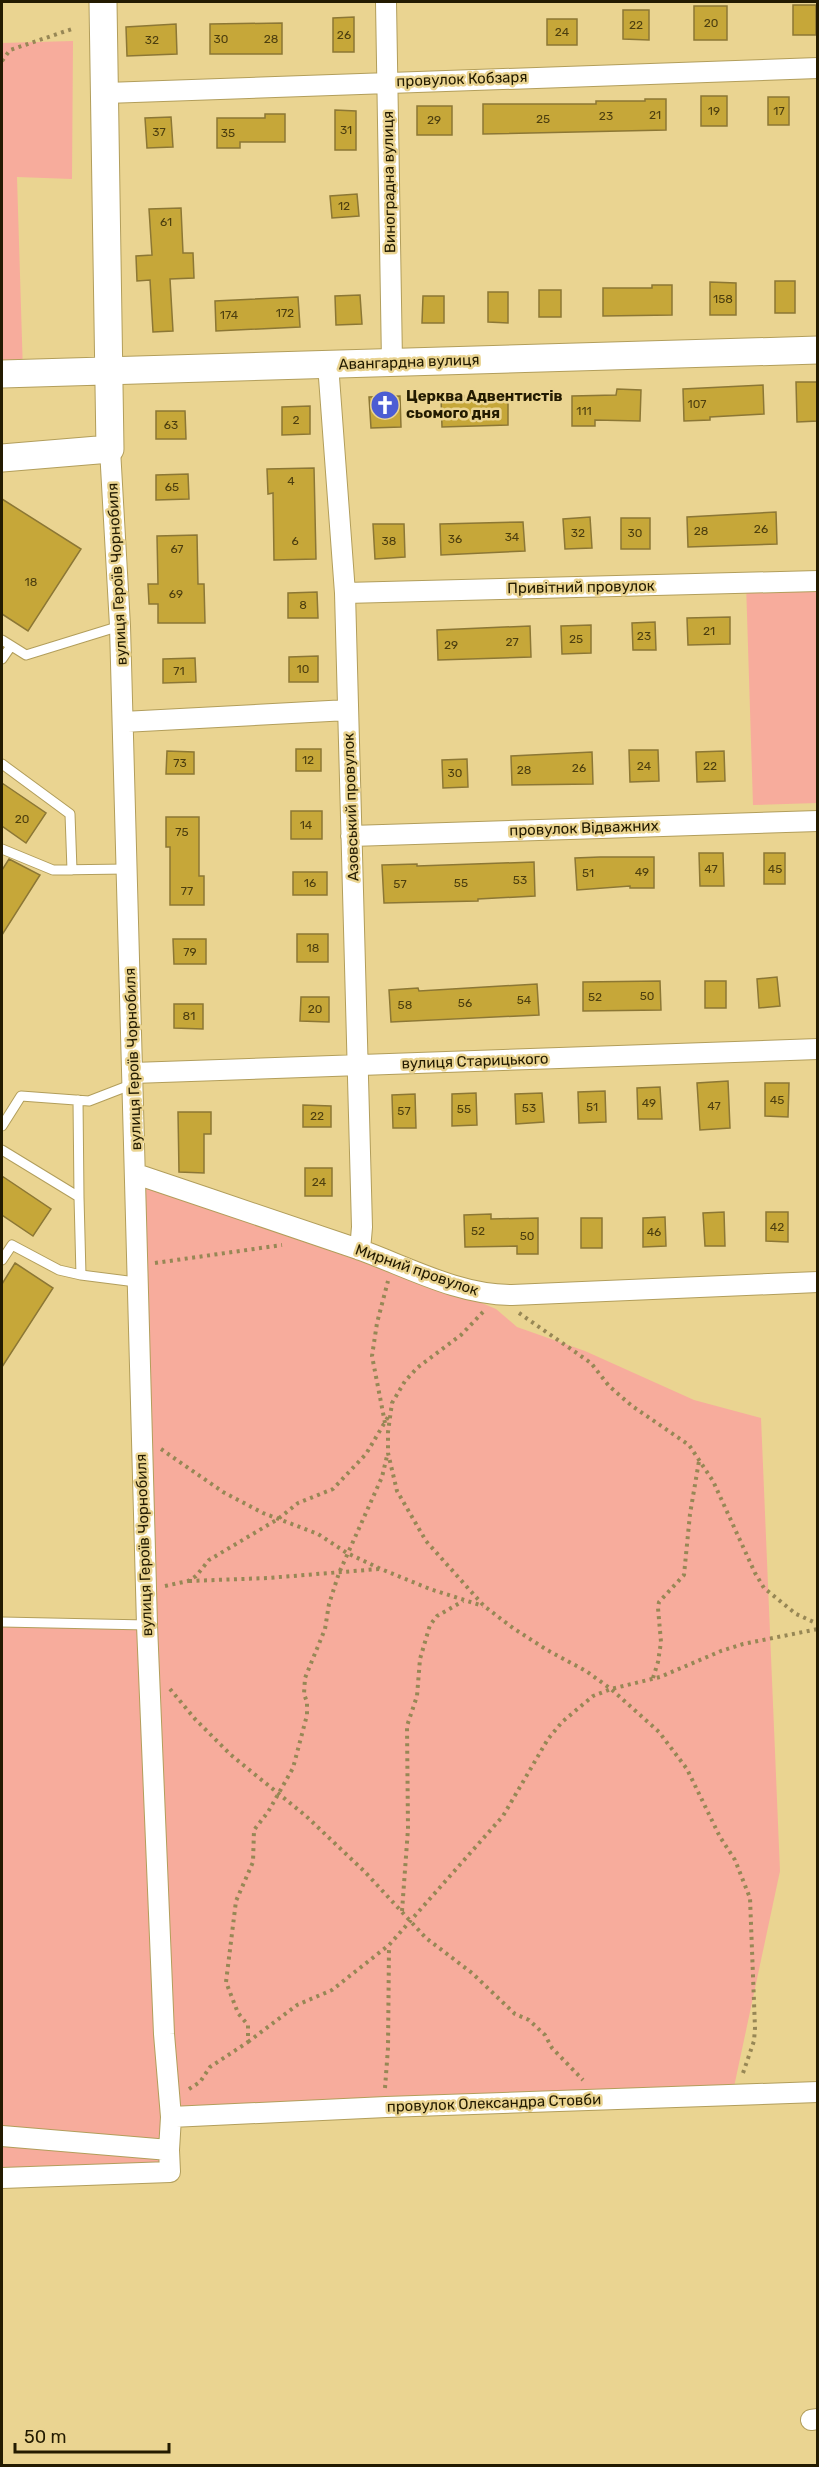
<svg xmlns="http://www.w3.org/2000/svg" width="819" height="2467" font-family="Rubik,sans-serif">
<style>
.green{fill:#f7ac9c}
.building{fill:#c6a739;stroke:#8c7735;stroke-width:1.5}
.lines{fill:none;stroke-linecap:round;stroke-linejoin:round}
.lane-casing{stroke:#b29e5b;stroke-width:11}
.street-casing{stroke:#b29e5b;stroke-width:22}
.secondary-casing{stroke:#b29e5b;stroke-width:29}
.path{stroke:#978755;stroke-width:4;stroke-dasharray:3 4.5;stroke-linecap:butt}
.lane{stroke:#fff;stroke-width:9}
.street{stroke:#fff;stroke-width:20}
.secondary{stroke:#fff;stroke-width:27}
.labels{text-anchor:middle;dominant-baseline:central;stroke-width:5;stroke-linejoin:round;paint-order:stroke}
.number-label{font-size:12px;fill:#4c3e0f}
.street-label{font-size:15px;fill:#231b01;stroke:#ead491}
.poi-label{font-size:15px;font-weight:bold;fill:#231b01;stroke:#ead491;text-anchor:start}
</style>
<rect width="100%" height="100%" fill="#ead491"/>
<!-- green -->
<path class="green" d="M73,41L72,179L17,177L23,373H2V43Z
M817,581V803L753,805L746,583Z
M146,1182L444,1287L496,1309L517,1327L585,1351L694,1400L761,1418L780,1871L731,2101L171,2117L144,1255Z
M2,1622L147,1625L170,2172L2,2178Z"/>
<!-- building -->
<path class="building" d="M793,5H816V35H793Z
M694,6H727V40H694Z
M623,10H649V40L623,39Z
M354,17V52H333V18Z
M547,19H577V45H547Z
M282,23V54H210V24Z
M176,24L177,54L127,56L126,27Z
M701,96H727V126H701Z
M768,97H789V125H768Z
M645,99H666V130L483,134V104H596V101H645Z
M417,106H452V135H417Z
M335,110L356,111V150H335Z
M265,114H285V142H240V148H217V118H265Z
M171,117L173,147L147,148L145,118Z
M357,194L359,216L332,218L330,196Z
M181,208L183,253H193L194,278L170,279L173,331L153,332L150,280L137,281L136,256L152,255L149,209Z
M775,281H795V313H775Z
M710,282L736,283V315H710Z
M652,285H672V315L603,316V288H652Z
M539,290H561V317H539Z
M488,292H508V323L488,322Z
M360,295L362,324L336,325L335,296Z
M423,296H444V323H422Z
M298,297L300,327L216,331L215,301Z
M796,382H818V421L797,422Z
M763,385L764,414L710,417V420L684,421L683,389Z
M617,389L641,390L640,421L595,420V426H572V396L616,395Z
M400,396L401,427L371,428L369,397Z
M464,396V398L508,396V425L442,427L441,397Z
M310,406V434L282,435V407Z
M156,411H185L186,439H156Z
M314,468L316,559L274,560L273,493L268,494L267,469Z
M188,474L189,499L156,500V475Z
M2,499L81,549L28,631L2,614Z
M776,512L777,544L688,547L687,517Z
M590,517L592,548L565,549L563,519Z
M621,518H650V549H621Z
M523,522L525,551L441,555L440,524Z
M373,524H404L405,557L375,559Z
M197,535L198,584H204L205,623H158V604H149L148,584H158L157,536Z
M317,592L318,618H288V593Z
M730,617V644L688,645L687,618Z
M655,622L656,650H633L632,623Z
M591,625V653L562,654L561,626Z
M530,626L531,657L438,660L437,630Z
M318,656V682H289V657Z
M195,658L196,682L163,683V659Z
M296,749H321V771H296Z
M629,750H658L659,781L630,782Z
M167,751L194,752V774H166Z
M724,751L725,781L697,782L696,752Z
M592,752L593,784L512,785L511,756Z
M467,759L468,787L443,788L442,760Z
M2,783L46,813L26,843L2,826Z
M291,811H322V839H291Z
M166,817H199V876H204V905H170V847H166Z
M699,853H723L724,886H700Z
M764,853H785V884H764Z
M600,857H654V888H630V886L577,890L575,858Z
M9,859L40,875L2,935V870Z
M534,862L535,896L478,899V901L384,903L382,865L417,864V866Z
M293,872H327V895H293Z
M297,934H328V962H297Z
M173,939H206V964H174Z
M777,977L780,1006L759,1008L757,979Z
M660,981L661,1010L583,1011V982Z
M705,981H726V1008H705Z
M537,984L539,1015L391,1022L389,990L418,988L419,991Z
M301,997H329V1022L300,1021Z
M174,1004H203V1029L174,1028Z
M728,1081L730,1128L700,1130L697,1083Z
M765,1083H789L788,1117L765,1116Z
M660,1087L662,1119H638L637,1088Z
M605,1091L606,1122L579,1123L578,1092Z
M476,1093L477,1125L452,1126V1094Z
M542,1093L544,1122L516,1124L515,1094Z
M415,1094L416,1128H393L392,1095Z
M303,1105L331,1106V1127H303Z
M178,1112H211V1134H204V1173L179,1172Z
M305,1168H332V1196H305Z
M2,1176L51,1209L33,1236L2,1215Z
M724,1212L725,1246H705L703,1213Z
M766,1212H788V1242L766,1241Z
M491,1214V1219L538,1218V1254H517V1246L465,1247L464,1215Z
M665,1217L666,1246L643,1247V1218Z
M581,1218H602V1248H581Z
M15,1263L53,1288L2,1367V1284Z"/>
<g class="lines">
<!-- lane casing -->
<g class="lane-casing">
<path id="lane" d="M2,640L26,655L120,626
M2,659L11,646
M2,764L70,814L72,870
M2,849L53,870L127,869
M78,1100L79,1197
M2,1126L21,1096L89,1101L133,1084
M2,1150L79,1197L81,1275L136,1282
M2,1260L12,1245L59,1270L81,1275
M2,1622L147,1625"/>
</g>
<!-- street casing -->
<g class="street-casing">
<path id="street" d="M386,2L392,362
M106,93L818,68
M328,364L345,593L362,1227L360,1250
M345,593L818,581
M123,722L348,710
M351,836L818,821
M133,1073L818,1049
M136,1174C210,1199 285,1224 358,1249C408,1267 458,1295 512,1295L818,1282
M171,2117L386,2107L818,2092
M2,2136L169,2150L171,2117L164,2034L147,1625L120,626L110,449
M2,2178L170,2172L169,2150
M811,2420L818,2419"/>
</g>
<!-- secondary casing -->
<g class="secondary-casing">
<path id="secondary" d="M2,374L818,350
M2,458L110,449L103,2"/>
</g>
<!-- path -->
<path class="path" d="M2,61L10,50L75,28
M155,1263L282,1245
M483,1312L461,1335L417,1368L405,1381L392,1403L388,1432V1453L397,1491L426,1541L484,1606L513,1628L547,1650L586,1671L611,1689L659,1732L687,1769L720,1837L735,1860L750,1898L755,2028L754,2041L742,2076
M519,1313L591,1363L609,1386L632,1406L689,1445L713,1481L755,1573L764,1588L796,1614L818,1624
M385,1423L372,1356L377,1323L388,1281
M161,1449L223,1492L263,1513L318,1534L347,1553L381,1569L430,1589L483,1606
M189,1581L268,1578L379,1569
M165,1586L188,1581L196,1576L209,1560L278,1519L298,1503L333,1489L366,1454L388,1417
M653,1678L658,1662L661,1642L658,1608L659,1602L684,1575L690,1514L699,1461
M170,1689L195,1719L231,1755L306,1816L365,1872L426,1938L472,1973L515,2014L529,2020L545,2035L552,2048L583,2080
M402,1911L408,1829L407,1726L417,1696L420,1659L430,1625L437,1616L463,1601
M248,2042L297,2005L332,1990L389,1945L503,1816L548,1739L562,1722L593,1696L611,1689L660,1677L721,1651L743,1644L818,1629
M385,2088L388,2048L389,1946
M189,2089L200,2082L210,2067L248,2042V2025L238,2013L226,1982L236,1901L253,1862L254,1830L268,1812L293,1768L307,1715V1702L304,1694L305,1678L325,1629L329,1604L339,1573L382,1477L387,1456"/>
<!-- lane -->
<use href="#lane" class="lane"/>
<!-- street -->
<use href="#street" class="street"/>
<!-- secondary -->
<use href="#secondary" class="secondary"/>
</g>
<!-- icons -->
<defs>
<g id="church-disc" transform="scale(1.5)"><circle r="9.5" fill="#4c5dd3" stroke="#ead491"/><path d="M-1.2-6h2.4v3.5h3.3v2.4h-3.3V6h-2.4V-.1h-3.3v-2.4h3.3Z" fill="#fff"/></g>
</defs>
<g fill-rule="evenodd">
<use href="#church-disc" x="385" y="405"/>
</g>
<g class="labels">
<!-- number labels -->
<g class="number-label">
<text x="711" y="23">20</text>
<text x="636" y="25">22</text>
<text x="562" y="32">24</text>
<text x="344" y="35">26</text>
<text x="221" y="39">30</text>
<text x="271" y="39">28</text>
<text x="152" y="40">32</text>
<text x="714" y="111">19</text>
<text x="779" y="111">17</text>
<text x="655" y="115">21</text>
<text x="606" y="116">23</text>
<text x="543" y="119">25</text>
<text x="434" y="120">29</text>
<text x="346" y="130">31</text>
<text x="159" y="132">37</text>
<text x="228" y="133">35</text>
<text x="344" y="206">12</text>
<text x="166" y="222">61</text>
<text x="723" y="299">158</text>
<text x="285" y="313">172</text>
<text x="229" y="315">174</text>
<text x="697" y="404">107</text>
<text x="584" y="411">111</text>
<text x="296" y="420">2</text>
<text x="171" y="425">63</text>
<text x="291" y="481">4</text>
<text x="172" y="487">65</text>
<text x="761" y="529">26</text>
<text x="701" y="531">28</text>
<text x="578" y="533">32</text>
<text x="635" y="533">30</text>
<text x="512" y="537">34</text>
<text x="455" y="539">36</text>
<text x="295" y="541">6</text>
<text x="389" y="541">38</text>
<text x="177" y="549">67</text>
<text x="31" y="582">18</text>
<text x="176" y="594">69</text>
<text x="303" y="605">8</text>
<text x="709" y="631">21</text>
<text x="644" y="636">23</text>
<text x="576" y="639">25</text>
<text x="512" y="642">27</text>
<text x="451" y="645">29</text>
<text x="303" y="669">10</text>
<text x="179" y="671">71</text>
<text x="308" y="760">12</text>
<text x="180" y="763">73</text>
<text x="644" y="766">24</text>
<text x="710" y="766">22</text>
<text x="579" y="768">26</text>
<text x="524" y="770">28</text>
<text x="455" y="773">30</text>
<text x="22" y="819">20</text>
<text x="306" y="825">14</text>
<text x="182" y="832">75</text>
<text x="711" y="869">47</text>
<text x="775" y="869">45</text>
<text x="642" y="872">49</text>
<text x="588" y="873">51</text>
<text x="520" y="880">53</text>
<text x="310" y="883">16</text>
<text x="461" y="883">55</text>
<text x="400" y="884">57</text>
<text x="187" y="891">77</text>
<text x="313" y="948">18</text>
<text x="190" y="952">79</text>
<text x="647" y="996">50</text>
<text x="595" y="997">52</text>
<text x="524" y="1000">54</text>
<text x="465" y="1003">56</text>
<text x="405" y="1005">58</text>
<text x="315" y="1009">20</text>
<text x="189" y="1016">81</text>
<text x="777" y="1100">45</text>
<text x="649" y="1103">49</text>
<text x="714" y="1106">47</text>
<text x="592" y="1107">51</text>
<text x="529" y="1108">53</text>
<text x="464" y="1109">55</text>
<text x="404" y="1111">57</text>
<text x="317" y="1116">22</text>
<text x="319" y="1182">24</text>
<text x="777" y="1227">42</text>
<text x="478" y="1231">52</text>
<text x="654" y="1232">46</text>
<text x="527" y="1236">50</text>
</g>
<!-- street labels -->
<g class="street-label">
<text transform="translate(462 79) rotate(-2)">провулок Кобзаря</text>
<text transform="translate(389 182) rotate(-91)">Виноградна вулиця</text>
<text transform="translate(409 362) rotate(-2)">Авангардна вулиця</text>
<text transform="translate(117 574) rotate(-93)">вулиця Героїв Чорнобиля</text>
<text transform="translate(581 587) rotate(-1)">Привітний провулок</text>
<text transform="translate(351 807) rotate(-92)">Азовський провулок</text>
<text transform="translate(584 828) rotate(-2)">провулок Відважних</text>
<text transform="translate(133 1059) rotate(-92)">вулиця Героїв Чорнобиля</text>
<text transform="translate(475 1061) rotate(-2)">вулиця Старицького</text>
<text transform="translate(417 1270) rotate(19)">Мирний провулок</text>
<text transform="translate(144 1545) rotate(-92)">вулиця Героїв Чорнобиля</text>
<text transform="translate(494 2103) rotate(-2)">провулок Олександра Стовби</text>
</g>
<!-- poi labels -->
<g class="poi-label">
<text x="406" y="396">Церква Адвентистів<tspan x="406" dy="17">сьомого дня</tspan></text>
</g>
</g>
<!-- border -->
<rect width="819" height="2467" fill="none" stroke="#231b01" stroke-width="6"/>
<!-- scale -->
<path d="M15 2443v9h154v-9" fill="none" stroke="#231b01" stroke-width="3"/>
<text x="24" y="2443" font-size="18" fill="#231b01" stroke="#ead491" stroke-width="4.5" paint-order="stroke">50 m</text>
</svg>
